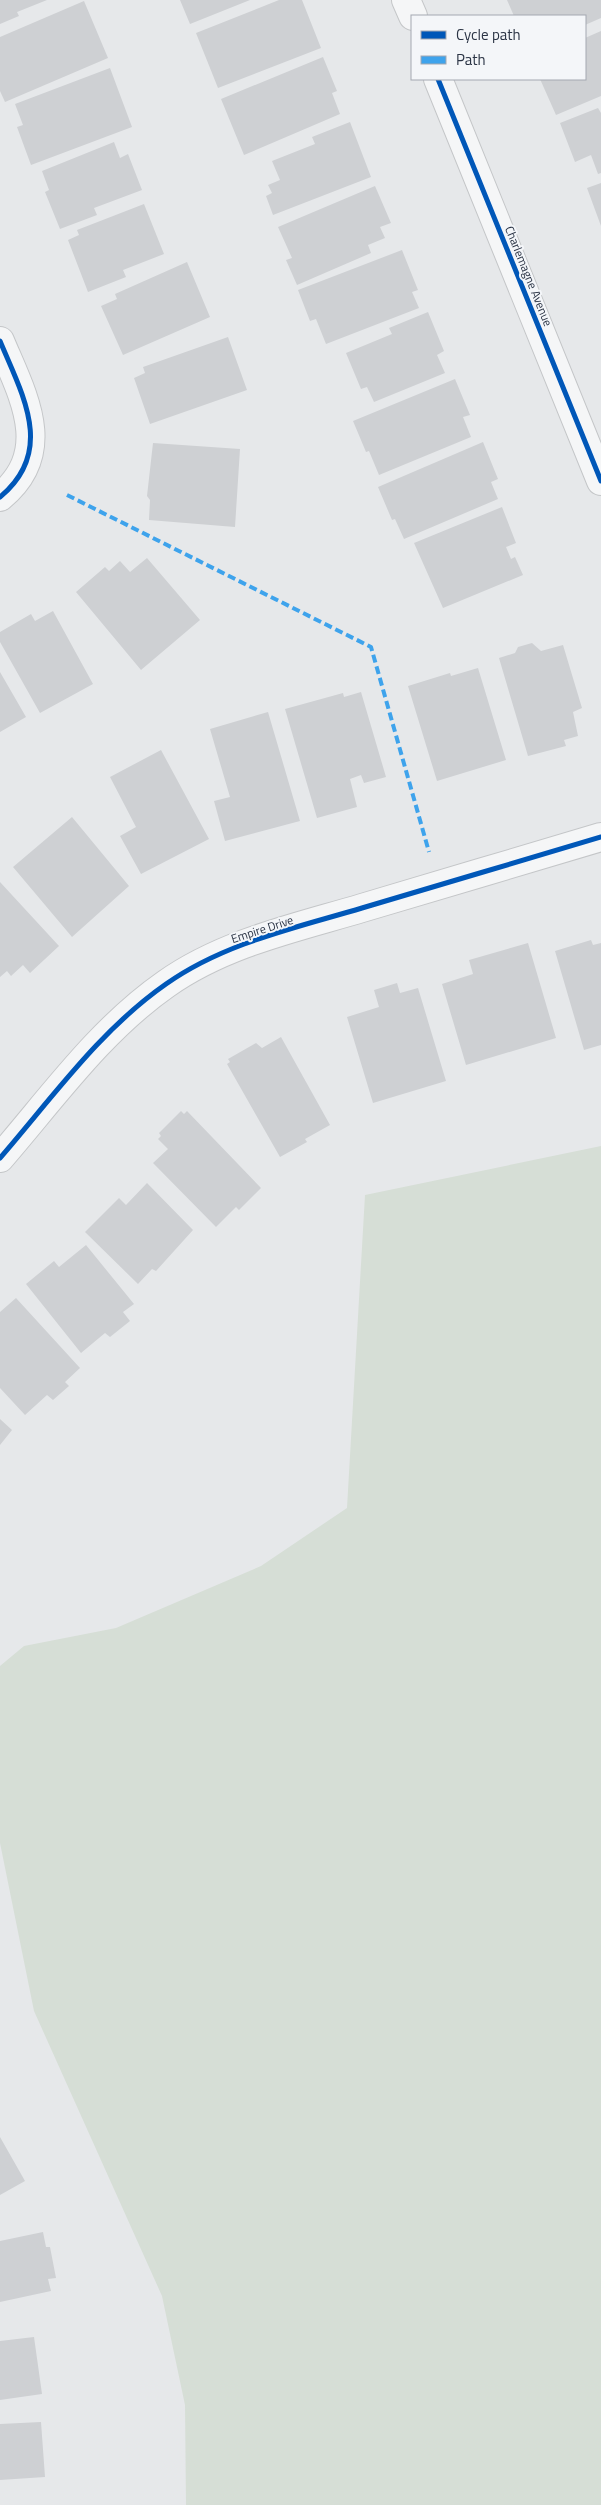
<svg xmlns="http://www.w3.org/2000/svg" width="601" height="2505" font-family="'Titillium Web',sans-serif">
<style>
.green{fill:#d6ded6}
.building{fill:#ced0d3}
.lines{fill:none;stroke-linecap:round;stroke-linejoin:round}
.minor-casing{stroke:#c4c6c8;stroke-width:30}
.minor{stroke:#f5f6f7;stroke-width:28}
.quiet{stroke:#3ea3ec;stroke-width:4;stroke-dasharray:8 4;stroke-linecap:butt}
.cycleway-casing{stroke:#f4f6f9;stroke-width:8}
.cycleway{stroke:#0057b8;stroke-width:5}
.labels{text-anchor:middle;dominant-baseline:central;stroke-width:4;stroke-linejoin:round;paint-order:stroke}
.street-label{font-size:12px;fill:#2b3445;stroke:#f4f6f9}
</style>
<rect width="100%" height="100%" fill="#e6e8ea"/>
<!-- green -->
<path class="green" d="M601,1146V2505H186L185,2405L162,2296L34,2011L0,1843V1666L24,1646L116,1628L261,1566L347,1508L365,1195Z"/>
<!-- building -->
<path class="building" d="M0,0H47L17,12L19,16L0,24Z
M180,0H250L190,24Z
M279,0H302L321,48L218,88L196,33Z
M507,0H601V18L585,25V16H514Z
M84,1L108,58L5,102L0,91V37Z
M601,31V96L556,115L540,79H585V38Z
M323,57L337,91L332,93L340,114L244,155L221,99Z
M110,68L132,127L31,165L17,127L23,125L15,104Z
M598,108L601,113V173L598,174L591,155L575,162L560,123Z
M350,122L371,177L273,215L266,196L272,193L268,185L280,180L272,161L315,144L312,137Z
M114,142L120,158L128,154L142,190L94,208L97,215L60,229L45,192L49,190L42,171Z
M601,183V226L587,188Z
M375,186L391,223L380,227L385,238L368,245L371,253L297,285L286,260L292,258L278,227Z
M144,204L164,254L123,270L126,277L88,292L68,240L79,235L77,230Z
M402,250L418,290L412,292L419,308L326,344L316,319L310,321L298,290Z
M187,262L210,317L123,355L101,306L117,299L115,294Z
M428,312L444,351L437,355L445,373L374,402L367,387L361,389L346,353L392,334L389,328Z
M228,337L247,390L150,424L134,378L145,373L143,367Z
M455,379L470,415L463,417L471,437L379,475L369,451L366,452L353,421Z
M483,442L498,479L491,482L498,499L404,539L395,519L392,520L378,487Z
M153,443L240,449L235,527L149,520L150,500L147,496Z
M502,507L516,543L506,547L511,559L515,557L523,575L443,608L414,543Z
M147,558L200,620L141,670L76,592L105,567L109,571L120,561L130,572Z
M53,611L93,684L40,713L0,642V632L31,614L35,621Z
M532,643L541,651L563,645L582,708L573,712L578,736L564,740L566,746L528,756L499,658L515,653L518,647Z
M478,668L506,760L437,781L408,686L450,673L451,676Z
M0,672L26,717L0,732Z
M361,692L386,777L364,783L361,775L350,779L357,807L317,818L285,709L343,693L344,697Z
M268,712L300,821L225,841L214,801L230,797L210,729Z
M161,750L209,839L141,874L120,836L136,827L110,777Z
M72,817L129,886L72,937L13,867Z
M0,882L59,946L30,973L23,965L11,976L7,971L0,977Z
M591,940L593,945L601,943V1045L584,1050L555,951Z
M528,943L556,1038L466,1065L442,984L473,974L469,960Z
M397,983L400,993L418,988L446,1081L373,1103L347,1017L379,1007L374,990Z
M281,1037L330,1125L305,1139L307,1142L280,1157L227,1064L230,1062L228,1059L256,1043L262,1048Z
M181,1111L184,1114L187,1111L261,1188L239,1210L236,1207L216,1227L153,1163L168,1149L158,1139L161,1136L159,1133Z
M147,1183L193,1230L156,1271L152,1269L138,1284L85,1232L119,1198L126,1205Z
M86,1245L134,1304L123,1312L130,1321L110,1337L105,1333L81,1353L26,1284L54,1261L59,1267Z
M16,1298L80,1368L65,1382L69,1386L53,1400L47,1395L25,1415L0,1388V1312Z
M0,1419L12,1430L0,1445Z
M0,2137L25,2181L0,2195Z
M43,2232L46,2247H50L56,2278L48,2279L51,2291L0,2302V2241Z
M34,2337L42,2394L0,2400V2341Z
M41,2422L45,2477L0,2480V2424Z"/>
<g class="lines">
<!-- minor casing -->
<g class="minor-casing">
<path id="minor" d="M406,0L413,16
M438,79L601,481
M0,341C22,394 56,451 0,497
M0,1158C52,1098 100,1030 166,984C224,943 295,928 362,908C442,884 521,861 601,837"/>
</g>
<!-- minor -->
<use href="#minor" class="minor"/>
<!-- quiet -->
<path class="quiet" d="M67,495L371,647L429,852"/>
<!-- cycleway casing -->
<g class="cycleway-casing">
<path id="cycleway" d="M438,79L601,481
M0,341C22,394 56,451 0,497
M0,1158C52,1098 100,1030 166,984C224,943 295,928 362,908C442,884 521,861 601,837"/>
</g>
<!-- cycleway -->
<use href="#cycleway" class="cycleway"/>
</g>
<g class="labels">
<!-- street labels -->
<g class="street-label">
<text transform="translate(529 276) rotate(68)">Charlemagne Avenue</text>
<text transform="translate(262 929) rotate(-18)">Empire Drive</text>
</g>
</g>
<!-- legend -->
<rect x="411" y="15" width="175" height="65" fill="#f4f6f9" stroke="#a4a8b1"/>
<rect x="421" y="31" width="25" height="8" fill="#0057b8" stroke="#a4a8b1"/>
<text x="456" y="40" font-size="15" fill="#2b3445">Cycle path</text>
<rect x="421" y="56" width="25" height="8" fill="#3ea3ec" stroke="#a4a8b1"/>
<text x="456" y="65" font-size="15" fill="#2b3445">Path</text>
</svg>
